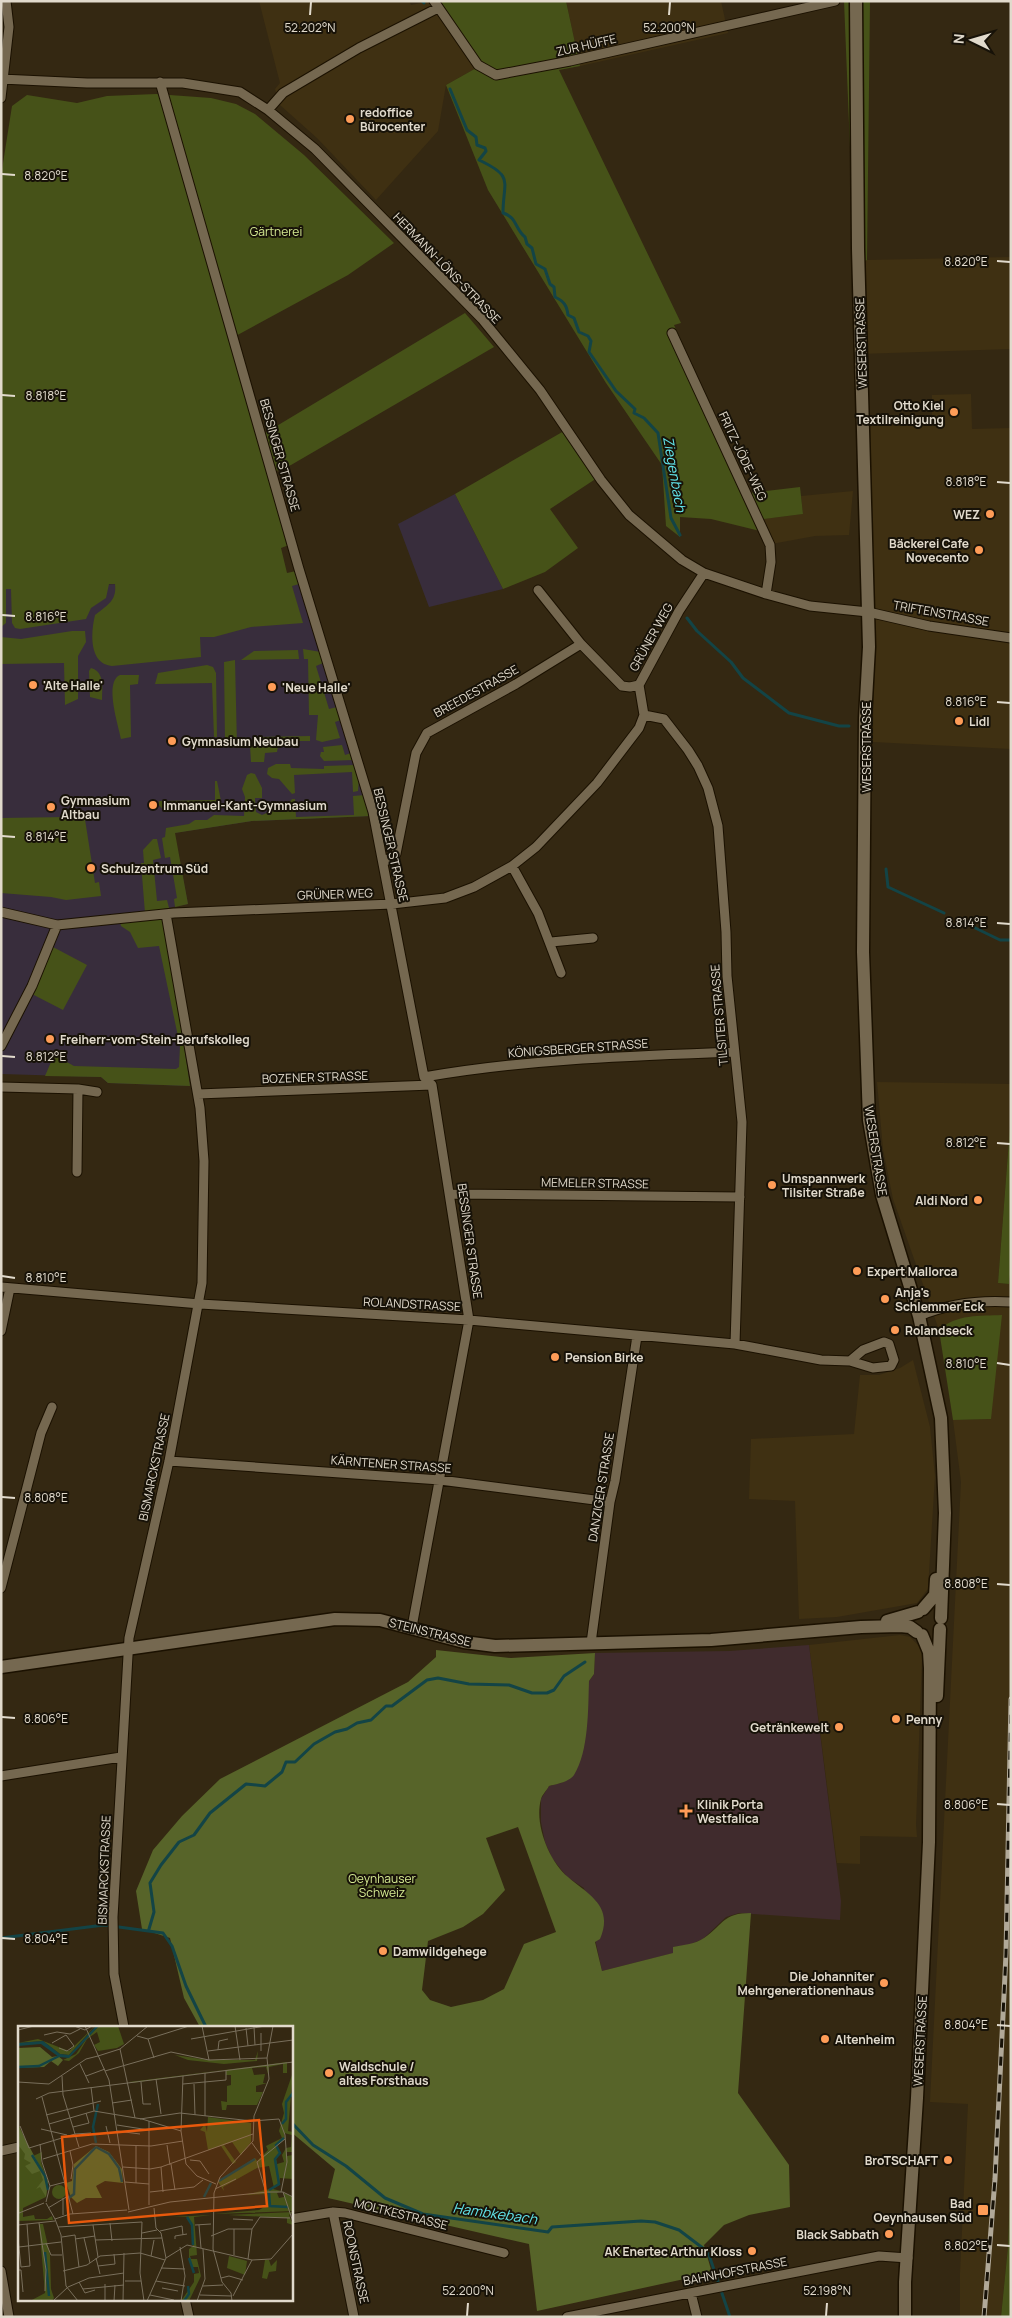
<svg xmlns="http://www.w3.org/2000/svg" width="1012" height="2318" font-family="Manrope,sans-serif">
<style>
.built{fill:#3f3012}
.education{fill:#382d3c}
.medical{fill:#402b2d}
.green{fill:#465218}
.forest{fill:#576429;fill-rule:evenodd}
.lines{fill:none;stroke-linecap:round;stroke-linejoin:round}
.stream{stroke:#134446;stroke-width:3}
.street-casing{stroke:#1b1100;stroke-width:11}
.secondary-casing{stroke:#1b1100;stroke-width:15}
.street{stroke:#756850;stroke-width:9}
.secondary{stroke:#756850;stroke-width:12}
.rail-casing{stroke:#b1a999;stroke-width:5}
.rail{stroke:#171208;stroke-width:3;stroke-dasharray:9;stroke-linecap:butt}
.ticks{fill:none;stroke:#e1dacc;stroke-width:2}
.poi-dot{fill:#fe9c57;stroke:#171208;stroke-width:2}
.labels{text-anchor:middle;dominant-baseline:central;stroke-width:4;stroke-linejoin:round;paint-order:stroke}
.street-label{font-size:12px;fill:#e1dacc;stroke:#171208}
.poi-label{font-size:12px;font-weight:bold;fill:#e1dacc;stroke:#171208;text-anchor:start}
.park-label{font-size:12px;fill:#d5ea92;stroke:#171208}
.water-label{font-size:14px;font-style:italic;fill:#63e6ec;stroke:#171208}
.inset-river{fill:none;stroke:#134446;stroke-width:2.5}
.inset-road{fill:none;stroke:#796f5c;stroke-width:1}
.view{fill:#e8590c;fill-opacity:0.15;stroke:#e8590c;stroke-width:2.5}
.inset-edge{fill:none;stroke:#e1dacc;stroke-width:2.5}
.ticks-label{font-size:12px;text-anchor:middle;fill:#e1dacc;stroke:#171208;stroke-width:4;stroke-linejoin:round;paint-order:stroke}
</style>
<rect width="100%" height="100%" fill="#342812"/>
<!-- built -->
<path class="built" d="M259,1H409L411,5L431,1L478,67L446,85L438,131L376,200L317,138L280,105L275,89L280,83Z
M566,1H721L728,33L580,66Z
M1011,257V349L859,354L855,270L867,260Z
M971,394L972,429L1011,428V749L873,742L874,612L870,426L932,425V395Z
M853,491L849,535L815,536L766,545L754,520L803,514L801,496Z
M877,1082L1011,1084V1114L998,1283L1009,1284L1011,1267V2163L1008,2247L1001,2317H960V2273L968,2104L930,2102L961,1482L953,1420L991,1419L944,1325L939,1330L893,1199L883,1149Z
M913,1360L930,1427L935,1476L928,1589L917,1603L837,1617L799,1619L795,1501L749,1499L751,1439L854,1434L860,1375H879L900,1368Z
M900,1635L910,1637L921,1648L922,1657L916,1825L917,1837L860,1836V1864L837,1863L809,1645Z"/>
<!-- education -->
<path class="education" d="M455,494L503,589L429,607L398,524Z
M213,580L300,582L371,816L252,821L174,833L188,904L163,909L190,1086L108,1083L101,1077L1,1074V589Z"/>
<!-- medical -->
<path class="medical" d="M809,1645L841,1901L840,1920L739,1913L726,1917L703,1939L689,1945L674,1947V1953L602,1971L584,1888L567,1877L552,1858L545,1842L541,1822V1799L549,1786L564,1782L589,1681L594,1674L595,1653L729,1651Z"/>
<!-- green -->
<path class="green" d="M431,1H566L580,66L559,70L681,323L674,325L750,493L800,487L803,514L755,520L760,531L711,519L680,517V537L666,526L662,465L606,383L488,190L446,85L478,67Z
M844,1H870L867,260L855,270Z
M156,94L211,98L236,104L255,114L304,155L394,243L348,275L232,338L260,436L465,313L494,347L291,465L271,473L289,545L281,548L287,573L296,571L299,584L292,586L303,623L251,627L214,637H200L201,657L112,666C88,664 91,631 95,615C107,605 117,601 115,584H109L106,598L91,608L86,619L20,629L15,628L12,623L11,589H6V623L1,627V176L12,106L27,95L77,103L107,96Z
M564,431L597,478L550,509L578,548L545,572L503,589L455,494Z
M72,631H85L86,642L78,656V699L65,705L64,663L1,664V637L21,639Z
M303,649L321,652L323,663L316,666L329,709L337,707L341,720L335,722L340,738L322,742L316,740L318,715H309L308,659H304Z
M298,650L299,659L241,660L254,651Z
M235,660L237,746L229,747L225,742L224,662Z
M207,665L213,667L216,673L217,737H214L212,683L155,684L158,673Z
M91,668C105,672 102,688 102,700L90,697L89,671Z
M120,675H139L138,684L130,685L131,737L121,739C118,724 104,682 120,675Z
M310,736V741H283L278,746L277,752L265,753L264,762H251L250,746H258V737Z
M342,745L345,755L351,753L354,760L324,761L320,756L321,752H324L323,747Z
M276,764H290L291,768L324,769V766L355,765L359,777L358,791L353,792L352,772L294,775L295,793L292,794L279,779L272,778L267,774L268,768Z
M251,773L255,774L262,788V798H255L256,812L262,815L276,809L285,808L292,799H295L296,817L354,815L353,796L365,795L371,816L252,821L175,833L188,904L175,907L174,899L177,898L170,857L165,858L162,838L165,837L166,828L189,824L195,820H207L214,815L244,816L245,797L242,789L247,775Z
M215,781H217L221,801L216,804H201L199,807L184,808L181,811L165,812L159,805V801L215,800Z
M68,813H84L95,883L99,882L101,896L66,900L51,897L1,893V818L68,817Z
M153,839H157L161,858L153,860L157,901L167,900L169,908L163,909L164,912L145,913L141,863H144L143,850Z
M165,919L190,1086L108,1083L101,1077L45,1076L54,1055L74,1066L176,1069L179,1067L180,1046L159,946L138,948L130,932L121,926L120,922Z
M53,947L87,965L63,1010L30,993Z
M1011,1114V1267L1009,1284L998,1283Z
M1002,1315L991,1419L953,1420L939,1330C956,1314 980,1316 1002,1315Z
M1011,2163V2317H1001L1008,2247Z"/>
<!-- forest -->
<path class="forest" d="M436,1650L511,1658L595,1653L594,1674L589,1681C588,1709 589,1751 574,1775C569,1782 557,1784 549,1786C547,1790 542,1795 541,1799C534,1824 549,1861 568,1877C589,1895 614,1906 600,1939L595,1942L602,1971L673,1953V1947C684,1945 695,1944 704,1938C724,1924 723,1913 751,1913L738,2093L789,2165L790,2207L749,2215L724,2225L704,2245L712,2273L537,2311L529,2244L328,2198L335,2169L291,2132V2027H200L184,1998L170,1938L142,1929L136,1891L153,1850L182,1816L220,1779L408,1682L436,1657ZM518,1827L556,1932L524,1944L504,1989L483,2000L451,2007L430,2000L422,1990L428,1941L463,1927L483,1914L505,1890L486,1838Z"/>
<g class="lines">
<!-- stream -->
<path class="stream" d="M422,1L424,3
M450,89L467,130L476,137L477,145L485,148L486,151L479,160C515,177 503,181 503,213C517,217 515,229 525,237L527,244L532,248L536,264L545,269L550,284L554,287L555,297C564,301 567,306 568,315L574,318L579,332L588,336L591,341L589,352L616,391L635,409L634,413L644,418L658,433L671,518L680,535
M687,618L697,631L731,662L743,678L789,713L839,726H849
M886,869L888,887L944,913
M967,924L1000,940H1011
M149,1929L154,1912L150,1883L161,1865L179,1842L194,1835L210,1813L246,1784L265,1786L282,1772L286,1762H295L314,1744L335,1732L347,1729L357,1723L371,1720L386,1706H392L427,1680L438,1678L469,1684L509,1685L532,1693H547L554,1690L564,1676L585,1662
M1,1938L104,1925L163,1933L172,1946L186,1986L206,2027
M291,2122L313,2145L346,2166L385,2198L423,2214L548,2232L552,2227L641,2221L655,2222L679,2230L708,2252L730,2317"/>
<!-- street casing -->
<g class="street-casing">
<path id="street" d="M434,1L478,65L496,75L570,61L835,1
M1,79L87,83H183L240,92L268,110L315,149L482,319L540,390L601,480L629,515L682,560L704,573L766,594L810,606L868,612L929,626L1011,638
M160,82L299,569L373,812L424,1077L432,1085L469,1320L412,1627
M1,98L9,27L6,1
M268,110L283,93L359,48L438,8
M672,333L770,545L771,562L766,594
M538,590L581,644L622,686L630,687L639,685
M644,715L664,719L688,750L698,766L708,788L718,826L726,932L727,976L742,1122L735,1344
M384,862L396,854L416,753L427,733L516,684L581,644
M512,866L538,913L561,973
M1,912L57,925L174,913L392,904L445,898L474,887L512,866L536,847L597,783L639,728L644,715L639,685L679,611L704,573
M551,942L593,938
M1,1046L32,986L57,925
M424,1077C527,1059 630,1056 734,1052
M1,1087L78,1089L97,1092
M198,1094L432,1085
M77,1172L78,1089
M451,1194L740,1197
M1,1287L200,1304L469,1320L735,1344L821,1360L850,1361L873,1368L891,1366L894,1360L889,1344L884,1342L863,1350L850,1361
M919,1316C948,1304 980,1300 1011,1302
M1,1331L10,1288
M169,1461L440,1480L610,1502
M1,1588L41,1433L52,1407
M591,1643L610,1502L615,1481L637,1336
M1,1776L121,1757
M124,2027L114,1974L113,1917L129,1638L169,1461L202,1283L204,1161L200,1108L166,914
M1,2151L19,2147
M333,2212L354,2317
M291,2219L333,2212L345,2213L504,2253
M1,2271L9,2317
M691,2293L697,2317
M185,2299L189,2317
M567,2317L879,2256L908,2258"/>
</g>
<!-- secondary casing -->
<g class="secondary-casing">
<path id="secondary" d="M856,1L858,249L869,647L865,718L863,952L869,1120L882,1195L919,1316L941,1418L945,1513L941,1618
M923,1609L935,1595L936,1579
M887,1621L918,1612
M1,1667L335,1619L380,1620L464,1642L495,1646L711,1640L861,1627L900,1626L910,1627L917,1632
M937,1696L940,1629
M905,2317V2282L917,2098L929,1842L930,1668L929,1652L922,1635"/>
</g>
<!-- street -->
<use href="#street" class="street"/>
<!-- secondary -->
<use href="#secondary" class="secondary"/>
<!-- rail casing -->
<g class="rail-casing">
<path id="rail" d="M984,2317L995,2179L1006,1954L1011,1699"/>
</g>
<!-- rail -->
<use href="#rail" class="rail"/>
</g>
<!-- ticks -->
<path class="ticks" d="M310,15L311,2M669,15L670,2M2,174L15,175M997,261L1010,262M2,395L15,396M997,482L1010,483M2,615L15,616M997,702L1010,703M2,836L15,837M997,923L1010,924M2,1056L15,1057M997,1143L1010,1144M2,1276L15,1278M997,1363L1010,1365M2,1497L15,1498M997,1584L1010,1585M2,1717L15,1718M997,1804L1010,1805M2,1938L15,1939M997,2025L1010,2026M997,2245L1010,2246M467,2316L468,2303M826,2316L827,2303"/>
<!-- markers -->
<g class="poi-dot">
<circle cx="350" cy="119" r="5"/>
<circle cx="954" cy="412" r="5"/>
<circle cx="990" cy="514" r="5"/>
<circle cx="979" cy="550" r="5"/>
<circle cx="33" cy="685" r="5"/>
<circle cx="272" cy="687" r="5"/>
<circle cx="959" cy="721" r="5"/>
<circle cx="172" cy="741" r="5"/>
<circle cx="153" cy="805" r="5"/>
<circle cx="51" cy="807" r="5"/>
<circle cx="91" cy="868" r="5"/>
<circle cx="50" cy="1039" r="5"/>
<circle cx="772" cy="1185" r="5"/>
<circle cx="978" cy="1200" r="5"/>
<circle cx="857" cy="1271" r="5"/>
<circle cx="885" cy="1299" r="5"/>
<circle cx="895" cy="1330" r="5"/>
<circle cx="555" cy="1357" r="5"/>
<circle cx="896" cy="1719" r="5"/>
<circle cx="839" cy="1727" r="5"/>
<path d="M683.5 1803.5h5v5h5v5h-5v5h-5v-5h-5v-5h5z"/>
<circle cx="383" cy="1951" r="5"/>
<circle cx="884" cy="1983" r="5"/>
<circle cx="825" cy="2039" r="5"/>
<circle cx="329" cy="2073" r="5"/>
<circle cx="948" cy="2160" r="5"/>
<rect x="977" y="2204" width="12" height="12" rx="2.5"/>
<circle cx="889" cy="2234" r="5"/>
<circle cx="752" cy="2251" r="5"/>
</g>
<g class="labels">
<!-- street labels -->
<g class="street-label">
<text transform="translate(586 45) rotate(-13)">ZUR HÜFFE</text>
<text transform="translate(447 268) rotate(46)">HERMANN-LÖNS-STRASSE</text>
<text transform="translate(861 343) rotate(-92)">WESERSTRASSE</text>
<text transform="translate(280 455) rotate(74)">BESSINGER STRASSE</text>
<text transform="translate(743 456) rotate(65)">FRITZ-JÖDE-WEG</text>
<text transform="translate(941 613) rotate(10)">TRIFTENSTRASSE</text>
<text transform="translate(651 637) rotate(-61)">GRÜNER WEG</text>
<text transform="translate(476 691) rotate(-29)">BREEDESTRASSE</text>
<text transform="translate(866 747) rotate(-90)">WESERSTRASSE</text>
<text transform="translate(391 845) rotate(77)">BESSINGER STRASSE</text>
<text transform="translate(335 894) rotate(-2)">GRÜNER WEG</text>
<text transform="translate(719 1015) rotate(-95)">TILSITER STRASSE</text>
<text transform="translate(578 1048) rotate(-4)">KÖNIGSBERGER STRASSE</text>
<text transform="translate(315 1077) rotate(-2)">BOZENER STRASSE</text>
<text transform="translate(876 1151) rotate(81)">WESERSTRASSE</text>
<text transform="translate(595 1183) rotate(1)">MEMELER STRASSE</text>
<text transform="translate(470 1241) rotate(82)">BESSINGER STRASSE</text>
<text transform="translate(412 1304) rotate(3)">ROLANDSTRASSE</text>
<text transform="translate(391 1464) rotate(4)">KÄRNTENER STRASSE</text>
<text transform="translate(154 1467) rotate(-78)">BISMARCKSTRASSE</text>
<text transform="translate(601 1487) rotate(-81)">DANZIGER STRASSE</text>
<text transform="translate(430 1632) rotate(14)">STEINSTRASSE</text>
<text transform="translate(104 1870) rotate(-88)">BISMARCKSTRASSE</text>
<text transform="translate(920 2041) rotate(-87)">WESERSTRASSE</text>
<text transform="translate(401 2214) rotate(14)">MOLTKESTRASSE</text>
<text transform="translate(356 2262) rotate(78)">ROONSTRASSE</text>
<text transform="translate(735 2271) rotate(-11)">BAHNHOFSTRASSE</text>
</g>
<!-- poi labels -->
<g class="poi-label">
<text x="360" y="112">redoffice<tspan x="360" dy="14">Bürocenter</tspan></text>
<text x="944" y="405" text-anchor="end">Otto Kiel<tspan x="944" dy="14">Textilreinigung</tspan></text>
<text x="980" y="514" text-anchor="end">WEZ</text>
<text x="969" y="543" text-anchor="end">Bäckerei Cafe<tspan x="969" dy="14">Novecento</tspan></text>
<text x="43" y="685">'Alte Halle'</text>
<text x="282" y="687">'Neue Halle'</text>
<text x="969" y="721">Lidl</text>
<text x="182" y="741">Gymnasium Neubau</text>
<text x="61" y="800">Gymnasium<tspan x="61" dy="14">Altbau</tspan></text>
<text x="163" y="805">Immanuel-Kant-Gymnasium</text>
<text x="101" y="868">Schulzentrum Süd</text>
<text x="60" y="1039">Freiherr-vom-Stein-Berufskolleg</text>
<text x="782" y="1178">Umspannwerk<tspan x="782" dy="14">Tilsiter Straße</tspan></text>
<text x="968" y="1200" text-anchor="end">Aldi Nord</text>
<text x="867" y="1271">Expert Mallorca</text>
<text x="895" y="1292">Anja's<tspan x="895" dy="14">Schlemmer Eck</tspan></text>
<text x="905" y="1330">Rolandseck</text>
<text x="565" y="1357">Pension Birke</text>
<text x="906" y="1719">Penny</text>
<text x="829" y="1727" text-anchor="end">Getränkewelt</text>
<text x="697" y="1804">Klinik Porta<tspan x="697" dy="14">Westfalica</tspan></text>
<text x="393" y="1951">Damwildgehege</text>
<text x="874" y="1976" text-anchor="end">Die Johanniter<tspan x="874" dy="14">Mehrgenerationenhaus</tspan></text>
<text x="835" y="2039">Altenheim</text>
<text x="339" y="2066">Waldschule /<tspan x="339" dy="14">altes Forsthaus</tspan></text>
<text x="938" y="2160" text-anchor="end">BroTSCHAFT</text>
<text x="972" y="2203" text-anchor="end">Bad<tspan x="972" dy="14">Oeynhausen Süd</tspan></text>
<text x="879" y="2234" text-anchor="end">Black Sabbath</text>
<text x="742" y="2251" text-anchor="end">AK Enertec Arthur Kloss</text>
</g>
<!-- park labels -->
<g class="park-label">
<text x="276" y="231">Gärtnerei</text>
<text x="382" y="1878">Oeynhauser<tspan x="382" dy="14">Schweiz</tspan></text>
</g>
<!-- water labels -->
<g class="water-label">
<text transform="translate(675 474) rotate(80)">Ziegenbach</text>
<text transform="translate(495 2213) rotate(8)">Hambkebach</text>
</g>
</g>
<!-- overview -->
<g transform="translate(18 2026)">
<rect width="275" height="275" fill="#342812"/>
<path d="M77,0L51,29L42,28L25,15L0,17L20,13L51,25ZM81,0H100L106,18L99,22L80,25L76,19L82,16L79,6L69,13L61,27L51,35L45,34L58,28L69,12ZM240,25L239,35L206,38L170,34L157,29L190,34H237ZM269,36V47H265V38L251,41L250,48L248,41L234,42L236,49L247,48L245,57H249L238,60V66H245L239,79H209L208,84H204L203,75L209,76V60L213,59V49H208V44L113,57L111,56ZM275,46L270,105L275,106V126H269V130L275,129V153L262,152L261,159L255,163L263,165L259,167L261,172L266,171V167L275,171V185L196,188L241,184L248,180L249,168L226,169L256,162L251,140L239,142L205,161L206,165L200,156L229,137L237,132L239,135L250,124L248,120L264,112L261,105L266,87L264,78ZM266,107L274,109L273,121L268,122L264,129L266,136L259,138L258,133L262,127L259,119L267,112ZM190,91L233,97V116L223,129L214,116L206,119L218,136L215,138L203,120L190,124L187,106L182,104L187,98L189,106ZM1,100L15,130L24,126L23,136L30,156L28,171L5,182V191L16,189L17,193H29L34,190L35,194L0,195ZM34 166a7 7 0 1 1 14 0a7 7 0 1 1-14 0ZM275,186L271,189L275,199L269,197V192L210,189ZM193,189L176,191L179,229L172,230L173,233H179L183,250L171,275H163L176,256V248L181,247L180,241H174L171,232V223L175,220L173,199L169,191H154ZM21,198H25L32,229L33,263L36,272L34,275H12L27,267ZM211,230L229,235L227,249L209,242ZM247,234H251L253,240L259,234L258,245L251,246L249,253L244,252Z" fill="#465218" fill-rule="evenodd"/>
<path d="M22,21L34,31L40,30L45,34L40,40L33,35L26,41L0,42V22ZM2,103L30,156L28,171L22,161L18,163L25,154L22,145L14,148L7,140L13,137L6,133L7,128L1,120ZM78,120L91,126L104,143L105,157L87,155L78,160L84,172H68L59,177L53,171L48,157L54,155L56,138Z" fill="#576429"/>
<path d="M81,0L51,32L41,31L23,18L0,20V17L25,15L42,28L51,29L77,1Z" fill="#134446"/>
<path class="inset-river" d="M0,41L21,40L41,30M264,98L268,93V76L275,67M78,117L75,101L80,78M78,121L91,128L101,142L104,156M14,129L27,150L30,164M201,155L237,133M251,164L261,158L257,133L262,127L258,119L266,112M251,167L252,180L270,181M186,171L193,157M48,174L56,168L57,143L78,121M169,191L174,199L175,219M27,226L31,270M171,232L176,247M166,275L171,268L170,260"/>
<path class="inset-road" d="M56,0L67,4L74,0M67,0L91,54L111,184M184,0L191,34M217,0L222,34M236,1L237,19M228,2L230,20M0,4L16,0M243,7V25M26,9L39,6L52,8L62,3M119,10L130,13L171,0M130,13L136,32M173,13L247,0M34,17L48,9M41,22L49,25L56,20L48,9M102,23L117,92M200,24L201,15L210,13M190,25L275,14M80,30L102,23L130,0M62,38L71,57M87,45L153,26L191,34L249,32M187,47V90M44,50L45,69L61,121M68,50L87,43M165,50L163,105L168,138L179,150L198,158M138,53L143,88M0,56L31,58L68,33L80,30M123,56L125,78H133M165,58L208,54V45M176,58L177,89M73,61L76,85M24,71L55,188M18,73L31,67L275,36M94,77L114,74M28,89L83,75M122,93L162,87L234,95L261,93L267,109L269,136L263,166M31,98L76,85L124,93L163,105M99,99L131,104M2,100L11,122M88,100L92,117M55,101L71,97L68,87M23,103L49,109M99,105L122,108M234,117L244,131M22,118L24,136L32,160L28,176M149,119L152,139M11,122L57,108L73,107M52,125L55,139L53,153M25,133L74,118L133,120L165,115M172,134L182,135L191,148M153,138L157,164M105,141L132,143L143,141L235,108M143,141L145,166M107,156L131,158M118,157V119M32,160L47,156M197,163L218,153M132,166L176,161L185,154M265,166L275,196M248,167L239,136L267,113M28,177L37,193M131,179V95M30,182L50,170M110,186L152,176L250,166H265L275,171M1,187L26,177M45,189V172M215,193L235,194M21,197L28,244L27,265M92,197L94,215M0,199L37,195M75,199L80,231M177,199L193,198M181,199L183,222M40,201L124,196L122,247L126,275M142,205L164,200L165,209M124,207L139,204M193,210L210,203H234M44,211L57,209L61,241M0,212L3,241L12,240L9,198M66,212L72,237M57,213L77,210M157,213V210L169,208M77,214L144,212M28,217L33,229H44M1,221L43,216M162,221L167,250L163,275M216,229V203M133,230L136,214M78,232L82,248M148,232L169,219L234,234L253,233L275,208M230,233L234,203L242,191L272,192M80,240L97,238L96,228M143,242L167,243M0,244H3L5,266M45,245L69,239L82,230L122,227L147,234M203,252L211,250L225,254M107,255H123M138,255L167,260M61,256L67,267L77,264M185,260L205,259M144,262L160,265M65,263L106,259M132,269L156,274M182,269L214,270M215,270L234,234M35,275L50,261L71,252L106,247M60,275L48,260L43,209L37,193L52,188L109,184M87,275V258M96,275L97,259M105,275L106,227M129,275L148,232L143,207L138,202L136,182M179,275L187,253L185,223M214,275L213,267L204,256L195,223L196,167L202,151L235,115L236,90L251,53L249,32L255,0"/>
<path class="view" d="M241,94L249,180L51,197L44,111Z"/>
<rect width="275" height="275" class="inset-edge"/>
</g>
<g class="ticks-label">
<text x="310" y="32">52.202°N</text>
<text x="669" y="32">52.200°N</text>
<text x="46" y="180">8.820°E</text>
<text x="966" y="266">8.820°E</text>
<text x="46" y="400">8.818°E</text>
<text x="966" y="486">8.818°E</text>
<text x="46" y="621">8.816°E</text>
<text x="966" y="706">8.816°E</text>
<text x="46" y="841">8.814°E</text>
<text x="966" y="927">8.814°E</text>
<text x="46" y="1061">8.812°E</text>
<text x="966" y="1147">8.812°E</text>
<text x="46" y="1282">8.810°E</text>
<text x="966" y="1368">8.810°E</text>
<text x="46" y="1502">8.808°E</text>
<text x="966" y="1588">8.808°E</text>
<text x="46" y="1723">8.806°E</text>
<text x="966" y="1809">8.806°E</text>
<text x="46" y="1943">8.804°E</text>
<text x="966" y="2029">8.804°E</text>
<text x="966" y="2250">8.802°E</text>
<text x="468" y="2295">52.200°N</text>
<text x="827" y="2295">52.198°N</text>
</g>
<!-- border -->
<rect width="1012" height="2318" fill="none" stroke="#e1dacc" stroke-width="5"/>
<!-- north arrow -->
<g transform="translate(972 40) rotate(275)" stroke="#171208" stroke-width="4" paint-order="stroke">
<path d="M0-4L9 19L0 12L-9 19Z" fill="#e1dacc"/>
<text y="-8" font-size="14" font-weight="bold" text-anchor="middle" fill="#e1dacc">N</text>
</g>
</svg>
